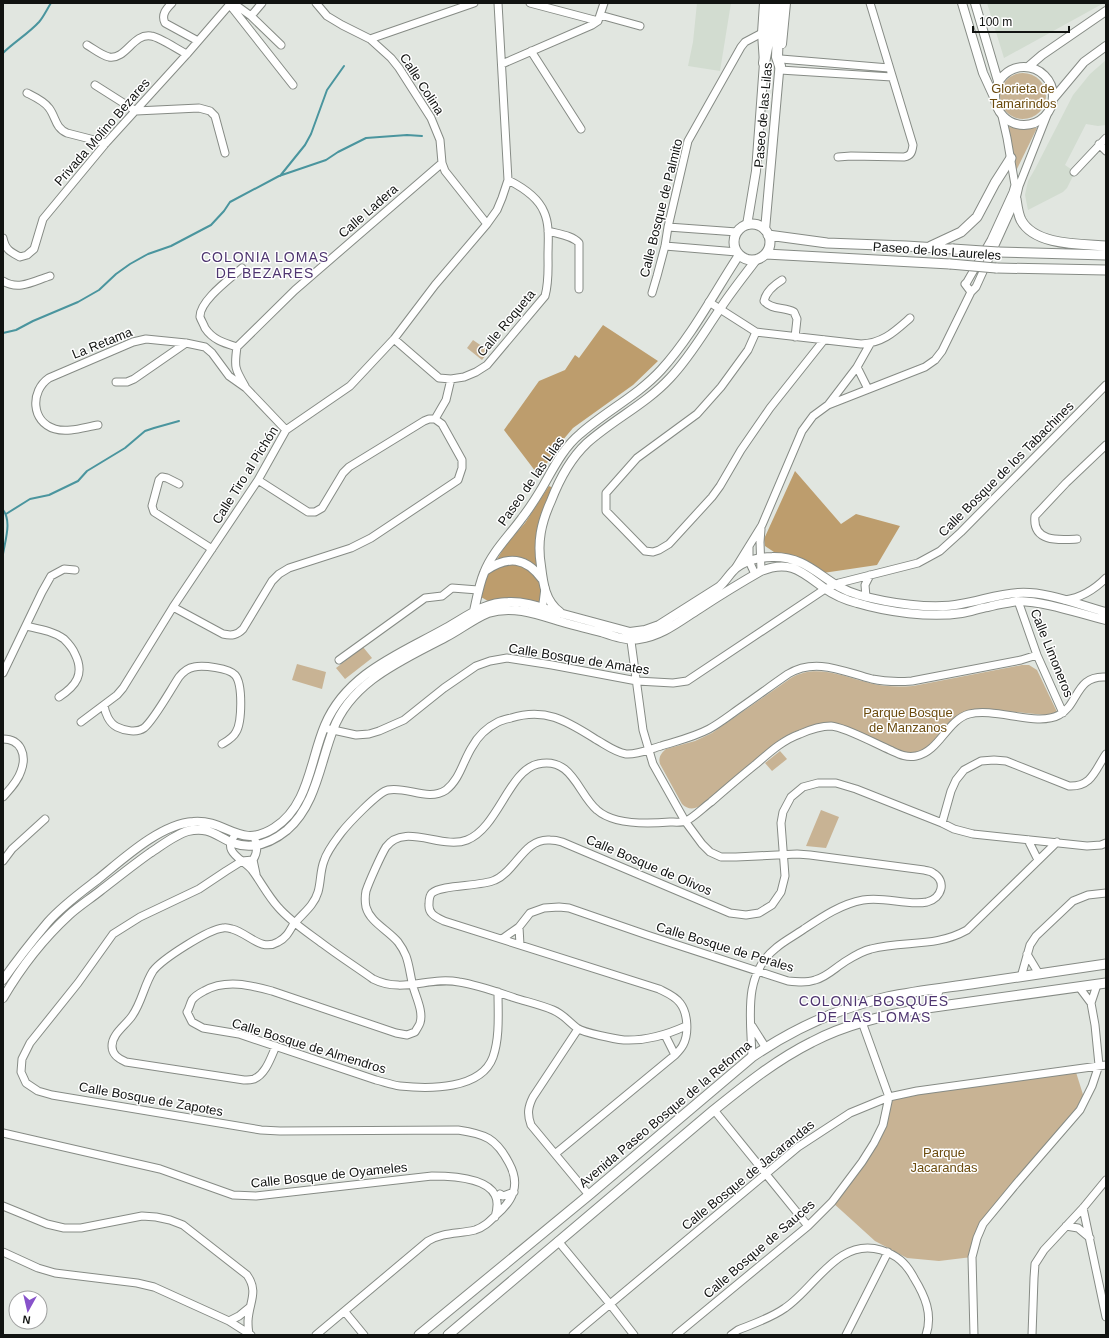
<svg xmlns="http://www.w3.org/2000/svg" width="1109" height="1338" font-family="Arial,sans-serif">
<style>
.built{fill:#d2dcd0}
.green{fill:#c8b394}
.forest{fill:#bd9d6d}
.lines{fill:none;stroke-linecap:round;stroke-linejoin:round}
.stream{stroke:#4a959e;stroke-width:2}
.minor-casing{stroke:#868b85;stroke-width:9}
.tertiary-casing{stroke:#868b85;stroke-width:10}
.secondary-casing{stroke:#868b85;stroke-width:11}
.primary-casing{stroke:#868b85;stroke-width:12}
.minor{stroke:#fff;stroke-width:7}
.tertiary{stroke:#fff;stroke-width:8}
.secondary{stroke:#fff;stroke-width:9}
.primary{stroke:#fff;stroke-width:10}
.secondary-bridge-casing{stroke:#868b85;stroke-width:11;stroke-linecap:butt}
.secondary-bridge{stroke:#fff;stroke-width:9}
.labels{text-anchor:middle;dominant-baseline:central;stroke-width:3;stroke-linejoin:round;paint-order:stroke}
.street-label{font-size:13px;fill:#111311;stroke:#fff}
.park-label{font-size:13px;fill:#6b4b0e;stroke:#fff}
.neighbourhood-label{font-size:14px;letter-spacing:1px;fill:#4e3570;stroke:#fff}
</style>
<rect width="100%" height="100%" fill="#e1e6e0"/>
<!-- built -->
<path class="built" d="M697,3H731L720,71L688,66L693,42Z
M987,3H1104L1004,58Z
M1106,60V125L1098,126L1086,124L1065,165L1075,172L1067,188L1063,192L1028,210L1025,195L1026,190L1028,181L1035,169L1073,95L1090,74Z"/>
<!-- green -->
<path class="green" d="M1000 96a23 23 0 1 1 46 0a23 23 0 1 1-46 0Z
M1008,127L1037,128L1015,173Z
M473,340L489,351L482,360L467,348Z
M363,647L372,658L345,679L336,668Z
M297,664L326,672L322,689L292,680Z
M1022,665H1029L1037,670L1057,712L1045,715L985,709L967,711L956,717L925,749L913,753L901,752L838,724L810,726L794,732L779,740L700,806C693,810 687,809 682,804L660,764C658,758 661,753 666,749L695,741L712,733L791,678C817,663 844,677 870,683C884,687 898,687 913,686Z
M780,751L787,759L772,771L765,763Z
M821,810L839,817L826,848L806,846Z
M1075,1069L1085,1101L983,1224L972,1257L939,1261L907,1258L875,1241L832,1202L875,1141L889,1097Z"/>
<!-- forest -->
<path class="forest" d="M603,325L658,361L633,385L573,428L557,447L539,476L504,430L539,381L565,370L575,355L579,358Z
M795,471L841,524L856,514L900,526L877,565L823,573L774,552L765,546L764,539Z
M549,486L553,488C546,504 538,521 536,538C535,548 537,557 538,567L525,560L496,561L505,546L525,523Z
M511,564L520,565L529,569L540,582L542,588L540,604L488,601L481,597L486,575L498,567Z"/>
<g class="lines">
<!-- stream -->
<path class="stream" d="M3,53C14,42 28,34 39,22C44,16 47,9 51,3
M280,176L305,145L311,134L327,90L344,66
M3,333L16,330L33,321L78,302L99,290L116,274L130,264L148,254L171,246L211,225L224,211L230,202L279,176L326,160L338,152L366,138L407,135L422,136
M3,510C12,521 5,541 3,554
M6,514L30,499L49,495L78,481L87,471L125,448L145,431L154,428L179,421"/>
<!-- minor casing -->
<g class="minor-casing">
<path id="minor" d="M172,3C166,9 161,15 165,23L198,41
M233,3L251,16L281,45
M316,3L327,16L342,25L370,39L391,58L399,68L431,118L440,140L442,163L445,171L487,224
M530,3L598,21
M230,5L293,85
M600,15L640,26
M251,16L262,3
M370,39L474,3
M87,45C94,49 101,55 109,57C126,60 133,33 151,36C160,37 178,50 187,54
M531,51L581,129
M781,59L889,68
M502,64L592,25L598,21L604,3
M780,70L892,77
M95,85L136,111L199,108L210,111L215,116L225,153
M27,93C35,97 44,101 49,108C56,117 55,128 67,133L106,143
M1099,144L1106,151
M838,157L851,156L904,157C911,156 912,152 913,145L870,3
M1074,172L1106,138
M668,227L737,232
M548,231C558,234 572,235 579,243V289
M3,238C5,249 10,252 20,257L27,255L34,249L43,219L106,143L187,54L231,3
M665,246L737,252
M782,280C774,285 766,291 764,301C771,310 785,307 794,312L797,319L795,337
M3,281C19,291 34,281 50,276
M971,292L965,284L967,282L991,240L1013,192L1015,185L1007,138L1002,116
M652,293L657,276L665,246L668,227L688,141L741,47L745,42L762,33
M709,302L756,332L861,344C883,343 894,332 910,318
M756,332L748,350L721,387L697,414L637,458L606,493V511L645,551L653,552L659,550L669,544L712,497L720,486L741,450L770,408L824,340
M394,339L439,378L451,379L464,377L476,372L487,365L545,296C549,282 548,269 548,255C548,242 550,225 544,212C538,197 522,187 508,180
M237,347C224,343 213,340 205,328C204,325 201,320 200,317C199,301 231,278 242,268
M116,382H127L134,379L186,343
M245,386C235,369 234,367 237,347L295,290L442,163
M868,389L857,367L870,344
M828,405L857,367
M435,419L446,400L451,379
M98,425C85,427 68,433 55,429C31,422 30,391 49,378L133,342L146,339L186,343L205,347L212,353L229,376L246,388L286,430
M258,480L308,512H315L322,508L343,473L349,467L424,421L429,419H435
M179,484L167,478L162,477L159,480L152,506L154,512L212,549
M1077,539C1060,540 1032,543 1035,516L1066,483L1106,445
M749,547V561L755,574
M736,567L762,525L802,431L813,416L828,405L925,367L935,360L942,351L971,292L976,287L1016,199L1019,186L1047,115
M761,571L760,542L761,529
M866,597L865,585L870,575
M1065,600C1080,598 1095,589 1106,578
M1018,601L1037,655L1063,713
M173,607L223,634C232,636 237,635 243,629L272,581L279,574L289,568L351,548L371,538L458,480L462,468V460L442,424L435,419
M542,611L545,588
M26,626C39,629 53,631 64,639C68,643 73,649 75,654C85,674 76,686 59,697
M630,634L643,730L653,764L685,821L702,844L710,852L721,857H736L797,854L810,855L924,870C927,871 931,871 933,873C947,881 942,898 927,902C906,906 885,896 863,900C841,904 822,917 804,929C794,936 784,941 776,948C742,975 751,1019 752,1057
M339,660L425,598L442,596L452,588L478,590
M3,673L42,592L51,576L64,569L75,570
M104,705C105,713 109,723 117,727C125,731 137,733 144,728C154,720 171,689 179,677C183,672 188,668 194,667C203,665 229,668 235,675C243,684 242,722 236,732C233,738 227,741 222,744
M81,722L117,695L123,688L173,607L258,480L286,430L350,386L394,339L435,285L487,224L497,210L502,198L508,180L498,3
M324,728L356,735L369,734L379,731L404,720L444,688L476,666L490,661L507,658L552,665L637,681L673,683L687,681L825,589L839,583L918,563L940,551L961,532L1106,385
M3,739C21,739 27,755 21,771C18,781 10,789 3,797
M942,823L951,791L956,780L964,770L981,761L994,760L1006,761L1069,786C1092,787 1095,770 1106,754
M236,834C220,852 243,859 252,870C261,882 268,896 278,907C291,922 307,932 323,944C339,956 356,967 373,979C403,994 429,976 459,982C478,985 497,992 515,998C528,1002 541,1005 553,1010C563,1014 569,1022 577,1028C584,1033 615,1039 624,1040C647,1041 666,1035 686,1026
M254,837C258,845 258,852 253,860L256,874
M1028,840L1038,860
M253,860L242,861L226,871L199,889L140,917L113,934L78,983L30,1043L22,1059L21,1072L26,1083L38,1091L52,1095L261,1130L280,1131L458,1130C485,1134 496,1138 509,1163C521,1185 513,1201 495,1216C489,1222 484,1227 475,1230C459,1234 443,1232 428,1241L316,1335
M3,861L12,849L45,819
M519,927L520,945
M502,939L519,927L530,913L544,908L559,907L569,908L647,935L788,981C797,982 806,983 815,980C827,977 836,967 846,961C854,956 862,951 871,949C904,940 935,948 967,930L1057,842
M1027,954L1039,974
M1021,977L1030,945L1036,936L1073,901L1088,895L1106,893
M498,992C498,1013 500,1037 493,1057C481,1090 429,1089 400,1086C392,1085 384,1082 376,1080L239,1034L203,1028L192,1022L187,1012C189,1009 190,1004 192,1000C195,996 200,993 204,991C226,979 250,985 272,991L396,1033L407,1035L415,1032C415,1032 420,1024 420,1023C424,1010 414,994 412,982C410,973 409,964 406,956C404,951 401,946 398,942C388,930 370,922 366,907C365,902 365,896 366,891C369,882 381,855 386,847C404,822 442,850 467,840C498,828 509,770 538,764C572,756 578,794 597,810C614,825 648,824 670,822C674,822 681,823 686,821C693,818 704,807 711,802C726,789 741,776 756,764C770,752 783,740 800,734C809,730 821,726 831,726C845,727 876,744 890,750C899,754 906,758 916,756C939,752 947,720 969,714C995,707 1037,727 1059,715C1079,705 1075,675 1106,677
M1091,1003L1097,985
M752,1026L766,1048
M578,1029L533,1097C528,1107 527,1114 531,1125L589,1195
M665,1035L675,1055
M276,1046C271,1057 266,1074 254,1079C251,1080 247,1080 244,1080L126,1062C119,1059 112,1055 112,1046C112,1034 125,1026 132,1016C142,1002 144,985 153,971C162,959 209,929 223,928C226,927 229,928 232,929C248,933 261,952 278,942C286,938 289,932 293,925C302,914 314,906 318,892C321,882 320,871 324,861C327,851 335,841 341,833C348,824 378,792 388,790C407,786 428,802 446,790C460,779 463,761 472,747C478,736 488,727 498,722C502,720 507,719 511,718C547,707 568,722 597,740C606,745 615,752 626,754C637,755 650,749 661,746C677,741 694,737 709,729C720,723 730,715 740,708C756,697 772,685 788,674C816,657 844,672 872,679C886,682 899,682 912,681L1021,660L1037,655
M714,1110L808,1226
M3,1133L160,1169L233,1195L256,1196L432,1176C449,1176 486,1177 495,1195C499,1202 497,1210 495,1217
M555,1154L675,1055C678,1052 681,1049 683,1045C689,1034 688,1013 680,1003C675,996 667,993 659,989L444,921C436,917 428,914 429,904C429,901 429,896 432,893C442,884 480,887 495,880C516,871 524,838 550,840C554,840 559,841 562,842L730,913L746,915L759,913L772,905L781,892L785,876L781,823L783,812L791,797L803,787L818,783H836L856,789L942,823L954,829L973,834L1087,846L1101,845L1106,843
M500,1194L503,1196L514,1192
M3,1206L47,1224L64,1228H81L142,1216L156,1217L170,1220L183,1225L247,1275C259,1292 249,1302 248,1321C248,1325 248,1329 249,1333
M1083,1208L1106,1317
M1066,1226L1078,1228L1090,1238
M558,1241L610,1304L634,1335
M3,1252L38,1268L55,1273L137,1283L154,1287L229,1321L251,1335
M345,1312L364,1335
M229,1321L239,1316L250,1307
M573,1335L798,1147L850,1113L889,1097L917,1091L1106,1065
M676,1335L808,1226L832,1202L862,1162L874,1143L883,1125L889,1097L862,1022
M731,1335L738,1330C753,1324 771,1318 785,1308C815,1288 838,1237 881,1250C897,1255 906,1263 914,1278C925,1296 933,1314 926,1335
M846,1335L888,1252
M974,1335L972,1257L977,1238L983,1224L1016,1184L1080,1110L1092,1086L1099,1065L1095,1025L1091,1003L1079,987
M1032,1335L1034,1278L1035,1264L1044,1250L1083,1208L1106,1180"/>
</g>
<!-- tertiary casing -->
<g class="tertiary-casing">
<path id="tertiary" d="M962,3L983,73L994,97
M975,3L998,81
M782,44L786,3
M995 96a29 29 0 1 1 58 0a29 29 0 1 1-58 0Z
M1028,67L1042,55L1106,11
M1053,99L1084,62L1106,46
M747,225L756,171L764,63L762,33L764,3
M765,230L780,61
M485,571C508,555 526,557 542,579
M474,611C477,598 479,585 484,573C492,552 509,536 522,518C529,509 536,498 542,488C553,469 563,448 580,434C606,411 637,396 661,370C692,336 714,293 739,255
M560,612C545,601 543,583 541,566C537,542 541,523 551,501C559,480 570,459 587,443C614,419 646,404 670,378C690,357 704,332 720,309C731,292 744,276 756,260
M3,980C17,960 32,941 48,922C62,906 80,893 97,880C122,860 160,824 193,822C227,819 239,850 274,828C309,806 310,760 325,725C347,673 400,654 446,628C466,617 484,602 508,602C527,601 545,609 563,614C586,620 608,626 630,632L645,630L659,625L719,587C725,582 728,576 733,571C742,561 759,557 772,557C812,556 824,586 859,595C888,603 932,610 961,604C980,601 998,594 1018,593C1046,591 1079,605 1106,612
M3,998C20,969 44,938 69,915C79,906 90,899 100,891C117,878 133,865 150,853C161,846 176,834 188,831C209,826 216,836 233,843C253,850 271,843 287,830C316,805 320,763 333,730C351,681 403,660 446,637C460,630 473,619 488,613C512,605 537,614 559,621C573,625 587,629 601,632C613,636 627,641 639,639C662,636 680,621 699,609C719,596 740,583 761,571C790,559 802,572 824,588C834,595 845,600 857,603C887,612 930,618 962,613C971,612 979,608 988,607C998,604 1008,603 1018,601C1048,602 1077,613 1106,620"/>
</g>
<!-- secondary casing -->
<g class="secondary-casing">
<path id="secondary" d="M1016,199C1017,206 1018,214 1021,220C1035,246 1081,244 1106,246
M734 242a18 18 0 1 1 36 0a18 18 0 1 1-36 0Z
M768,235L827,243L906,246L953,249
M931,246L961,232L977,217L995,183L1011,158
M998,252L1106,255
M766,254L950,264
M996,268L1106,270
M939,989C935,996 936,1001 942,1006
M419,1335L589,1195L752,1057C793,1029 839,1008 887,997C915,991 943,988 971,984C1016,977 1061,971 1106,964
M448,1335L714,1110C745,1085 776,1060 812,1042C846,1024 883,1016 920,1009L1106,983"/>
</g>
<!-- primary casing -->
<g class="primary-casing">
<path id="primary" d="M779,3L777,57L780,66
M764,63L770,32L772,3"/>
</g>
<!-- minor -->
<use href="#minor" class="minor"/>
<!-- tertiary -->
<use href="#tertiary" class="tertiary"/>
<!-- secondary -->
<use href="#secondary" class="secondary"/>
<!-- primary -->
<use href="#primary" class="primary"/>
<!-- secondary-bridge casing -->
<g class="secondary-bridge-casing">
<path id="secondary-bridge" d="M953,249L998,252
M950,264L996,268"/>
</g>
<!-- secondary-bridge -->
<use href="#secondary-bridge" class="secondary-bridge"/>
</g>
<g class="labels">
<!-- street labels -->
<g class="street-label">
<text transform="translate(422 84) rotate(57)">Calle Colina</text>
<text transform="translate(763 115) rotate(-85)">Paseo de las Lilas</text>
<text transform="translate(102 132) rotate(-49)">Privada Molino Bezares</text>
<text transform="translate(661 208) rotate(-76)">Calle Bosque de Palmito</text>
<text transform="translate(368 211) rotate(-41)">Calle Ladera</text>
<text transform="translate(937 251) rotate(4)">Paseo de los Laureles</text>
<text transform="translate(506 323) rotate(-50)">Calle Roqueta</text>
<text transform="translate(102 343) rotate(-22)">La Retama</text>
<text transform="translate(1006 469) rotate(-45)">Calle Bosque de los Tabachines</text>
<text transform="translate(245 475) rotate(-58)">Calle Tiro al Pichón</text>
<text transform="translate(531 481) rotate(-55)">Paseo de las Lilas</text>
<text transform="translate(1052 653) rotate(68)">Calle Limoneros</text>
<text transform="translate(579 659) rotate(9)">Calle Bosque de Amates</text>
<text transform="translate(649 865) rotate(23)">Calle Bosque de Olivos</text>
<text transform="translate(725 947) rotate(17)">Calle Bosque de Perales</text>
<text transform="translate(309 1046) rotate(17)">Calle Bosque de Almendros</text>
<text transform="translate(151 1099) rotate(10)">Calle Bosque de Zapotes</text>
<text transform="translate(665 1114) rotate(-40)">Avenida Paseo Bosque de la Reforma</text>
<text transform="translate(329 1175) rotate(-6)">Calle Bosque de Oyameles</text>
<text transform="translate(748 1175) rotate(-39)">Calle Bosque de Jacarandas</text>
<text transform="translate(759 1249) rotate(-41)">Calle Bosque de Sauces</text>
</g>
<!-- park labels -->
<g class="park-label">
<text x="1023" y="88">Glorieta de<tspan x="1023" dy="15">Tamarindos</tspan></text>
<text x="908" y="712">Parque Bosque<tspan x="908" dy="15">de Manzanos</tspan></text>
<text x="944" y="1152">Parque<tspan x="944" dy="15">Jacarandas</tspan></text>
</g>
<!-- neighbourhood labels -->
<g class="neighbourhood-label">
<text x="265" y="257">COLONIA LOMAS<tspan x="265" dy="16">DE BEZARES</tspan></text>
<text x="874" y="1001">COLONIA BOSQUES<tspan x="874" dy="16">DE LAS LOMAS</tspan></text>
</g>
</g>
<!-- border -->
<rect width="1109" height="1338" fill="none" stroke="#111311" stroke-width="8"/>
<!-- north arrow -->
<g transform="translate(28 1310) rotate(188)"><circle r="19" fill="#ffffff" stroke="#a0a1a0"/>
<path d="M0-3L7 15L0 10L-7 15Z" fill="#8752ca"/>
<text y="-6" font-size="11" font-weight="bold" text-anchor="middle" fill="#111311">N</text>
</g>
<!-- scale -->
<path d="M973 26v6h96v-6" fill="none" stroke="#111311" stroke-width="2"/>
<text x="979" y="26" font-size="12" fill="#111311" stroke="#ffffff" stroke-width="3" paint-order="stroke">100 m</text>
</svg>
